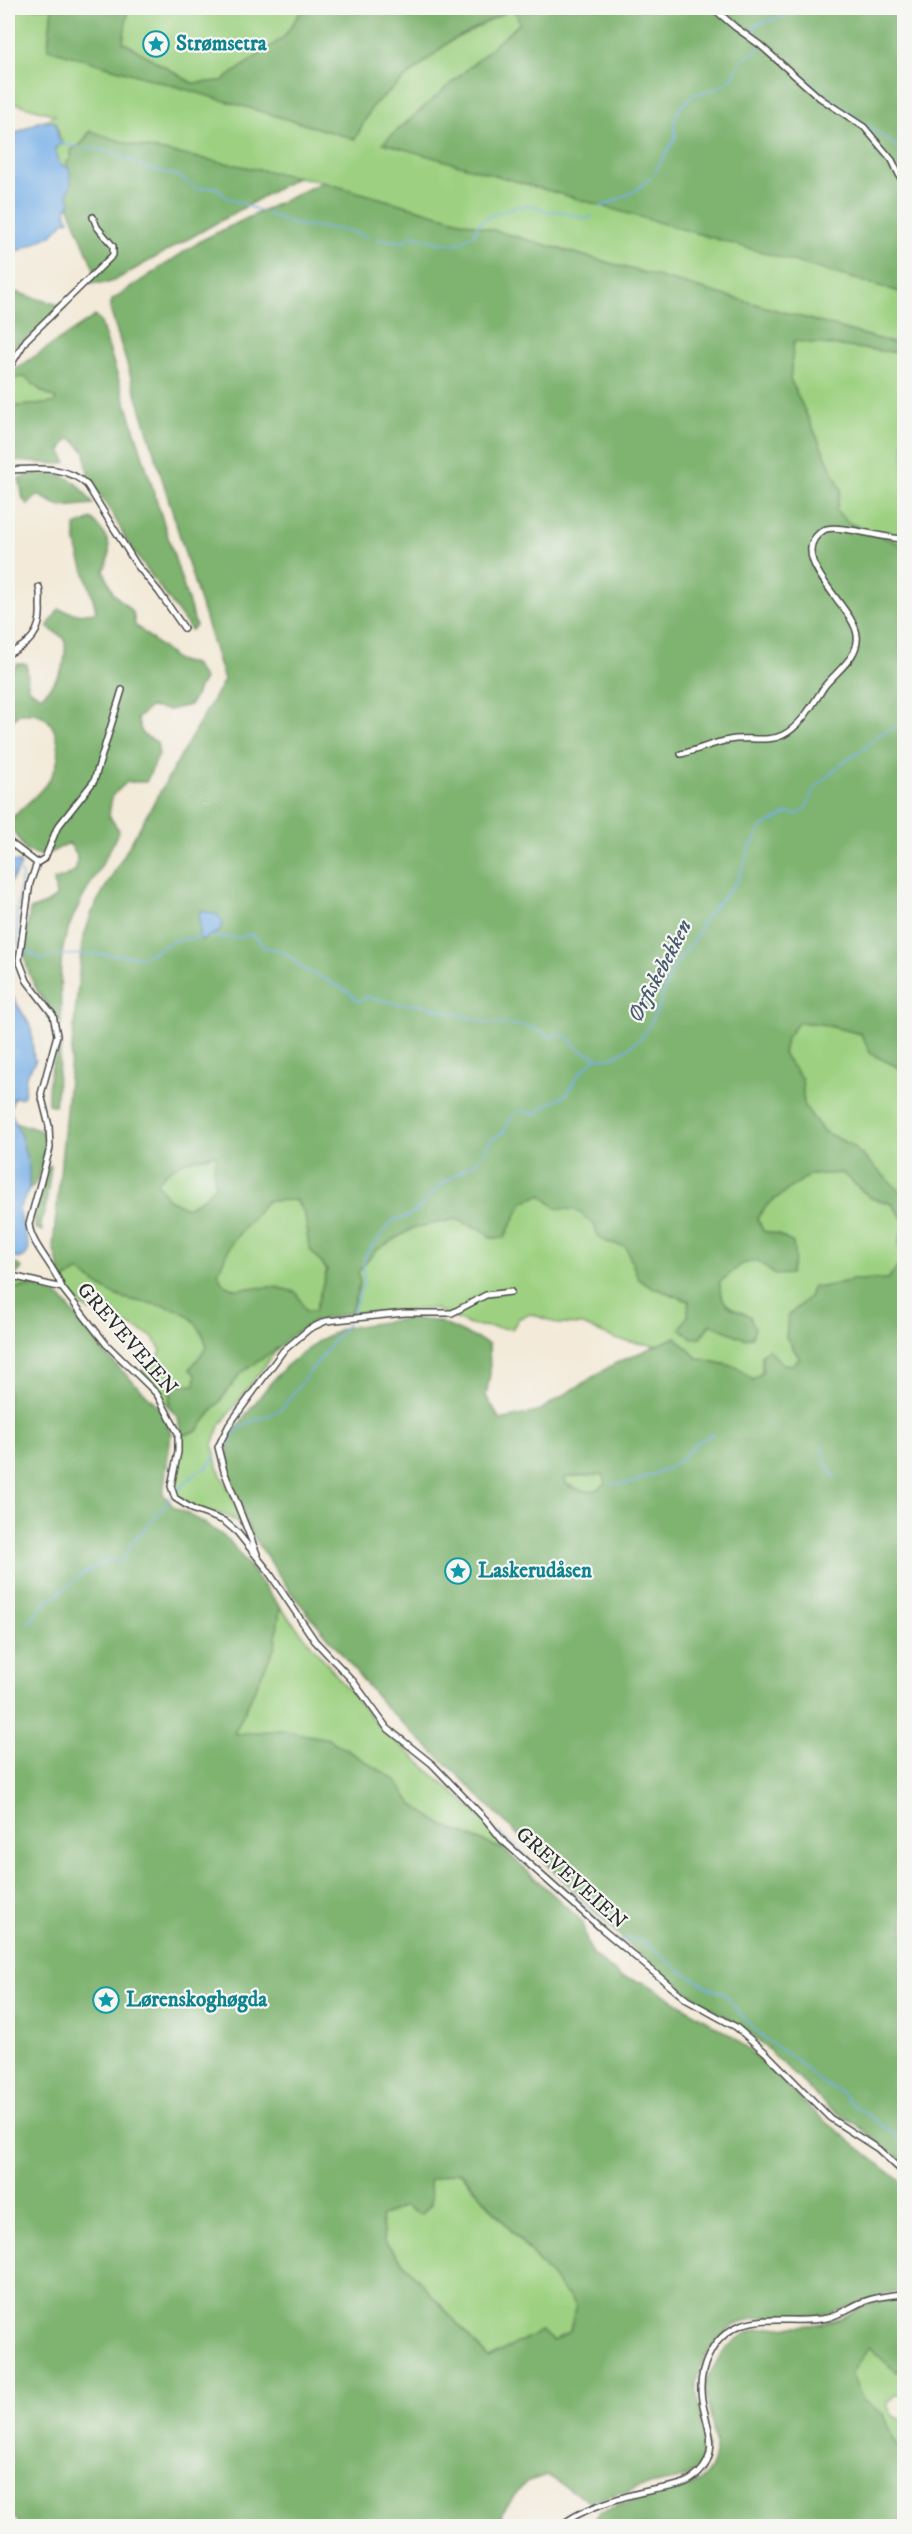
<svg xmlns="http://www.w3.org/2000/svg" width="912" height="2534" font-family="'IM FELL DW Pica',serif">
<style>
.green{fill:#9dd181;stroke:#647e56;stroke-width:1.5}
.forest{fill:#7eb36f;stroke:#546f4d;stroke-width:1.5;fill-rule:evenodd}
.water{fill:#78b0e8;stroke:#526e8a;stroke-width:1.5}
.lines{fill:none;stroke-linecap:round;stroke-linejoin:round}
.stream{stroke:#78b0e8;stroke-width:1.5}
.minor-casing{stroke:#494845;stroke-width:8}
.minor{stroke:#fff;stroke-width:5}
.labels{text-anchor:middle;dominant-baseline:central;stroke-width:4.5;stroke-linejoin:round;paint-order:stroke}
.culture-label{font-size:21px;font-weight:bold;fill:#0d838f;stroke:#f6f6f2;text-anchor:start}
.street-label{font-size:21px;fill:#2b2b2b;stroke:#f6f6f2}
.water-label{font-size:22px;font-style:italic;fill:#465a6d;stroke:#f6f6f2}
</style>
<rect width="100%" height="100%" fill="#f6f6f2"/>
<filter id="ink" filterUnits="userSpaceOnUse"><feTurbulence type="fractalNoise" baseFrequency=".0167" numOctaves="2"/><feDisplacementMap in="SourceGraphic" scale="12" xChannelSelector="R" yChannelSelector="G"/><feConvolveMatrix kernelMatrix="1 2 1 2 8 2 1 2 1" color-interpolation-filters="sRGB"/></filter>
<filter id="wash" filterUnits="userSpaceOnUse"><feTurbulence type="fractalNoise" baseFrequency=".008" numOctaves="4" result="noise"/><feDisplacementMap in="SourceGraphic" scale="24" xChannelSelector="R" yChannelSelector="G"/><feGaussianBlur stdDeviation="1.35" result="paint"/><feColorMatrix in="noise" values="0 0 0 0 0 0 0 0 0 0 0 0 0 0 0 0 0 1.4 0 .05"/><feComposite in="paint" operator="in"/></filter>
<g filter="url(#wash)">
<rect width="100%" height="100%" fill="#f3ead9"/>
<!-- green -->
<path class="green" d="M8,8H52L48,49L355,139L373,105L449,42L513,8L520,23L384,143L904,293V346L322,182L132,145L90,131L81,144L74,148L71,159L66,163L69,168L60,165L56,154V147L61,142L56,123L46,121L55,115L8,101Z
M128,8H301L300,13L284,37L222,81L192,83L123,42Z
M793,340L901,353L904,359V559L900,544L849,523L835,511L841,489L790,379Z
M18,376L29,378L41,391L56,399L54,403L8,407V383Z
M799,1022L821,1024L861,1034L871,1054L904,1070V1195L851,1145L824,1132L804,1106L802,1079L783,1054L786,1038Z
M213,1154L217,1155L214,1168L215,1185L205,1197L187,1208L168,1199L157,1183C165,1171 179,1162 194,1159C201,1157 206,1158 213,1154Z
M842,1173L871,1198L892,1204L904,1220L899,1243L903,1260L888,1279L853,1280L822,1287L813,1286L809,1297L788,1316L786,1337L800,1359L791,1365L783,1364L762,1354V1372L753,1380L736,1367L697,1358L676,1338L657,1346L618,1340L583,1325L559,1324L531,1314L519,1318L512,1329L470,1325L435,1309L350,1313L360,1283L358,1272L376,1250L413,1228L456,1219L483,1230L491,1238H504L524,1201L541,1195L556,1208L576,1210L594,1224L597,1234L604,1241L626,1246L638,1278L647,1285L689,1301L688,1315L701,1337L710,1324L726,1330L729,1308L719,1294L720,1282L742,1264L757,1260L775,1275L777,1234L763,1231L757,1218L768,1204L809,1175Z
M267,1200H296L305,1215L309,1248L327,1270L315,1311H306L275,1287L234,1289L222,1283L218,1272L232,1242Z
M79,1271C86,1277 109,1293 117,1296C154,1309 195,1298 207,1347L199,1361L195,1386L182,1383L170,1390L169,1407L141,1371C151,1366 158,1362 161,1350L153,1337L125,1323L92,1291L88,1294V1300L93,1310L90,1312C79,1304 69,1294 63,1281Z
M8,1278L37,1285L8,1289Z
M279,1347L221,1424L213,1444L217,1467L252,1537C244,1530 237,1520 227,1516C211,1509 176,1511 174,1487C173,1470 180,1453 181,1436L198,1430L241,1373Z
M600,1474L604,1475L606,1484C593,1494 579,1492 566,1484L565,1478C576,1474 588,1478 600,1474Z
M280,1607L377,1724L475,1812L505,1844L504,1850L442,1825L411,1803L396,1780L234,1734L275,1646Z
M459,2171L576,2305L570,2331L554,2342L541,2331L489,2359L384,2241L381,2217L404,2206L431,2204L429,2179Z
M869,2346L896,2372L904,2367V2395H895L887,2405L893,2416L904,2421L902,2439L904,2442V2455L894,2441L883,2415L863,2400L851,2374Z"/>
<!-- forest -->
<path class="forest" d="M52,8H128L123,42L192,83L222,81L284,37L300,13L301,8H904V293L383,143L520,23L513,8L449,42L373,105L355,139L48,49Z
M90,131L132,145L298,177L119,278L108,283H92L94,269L68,205L71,203C63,190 73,176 66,163L71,159V150L82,144Z
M322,182L904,346V359L901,353L794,341L790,379L841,489L836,511L849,523L900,544L904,559V1070L871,1054L861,1034L821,1024L799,1022L786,1038L783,1054L802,1079L804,1106L824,1132L851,1145L904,1195V1220L892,1204L871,1198L842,1173L809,1175L768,1204L757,1218L763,1231L777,1234L793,1243L795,1260L790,1274L775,1275L757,1260L742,1264L720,1282C718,1304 732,1309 750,1316L755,1328L752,1337L745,1339L710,1324L701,1337L692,1338L680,1329L688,1315L689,1301L647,1285L638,1278L626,1247L604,1241L597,1234L594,1224L576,1210L556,1208L541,1195L524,1201L504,1238H491L483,1230L456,1219L413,1228L376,1250L358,1272L360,1283L350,1313L314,1322L294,1334L279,1347L241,1373L198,1430L181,1436L178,1418L169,1407C172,1377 171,1387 195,1385L196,1375L190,1369L207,1347C195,1298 154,1309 118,1296C109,1293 86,1277 79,1271L63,1281L53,1247L82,942L93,909L224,680L110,309L112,300L202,240ZM201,927L219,932L202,940L199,936ZM213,1154L217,1155L214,1168L215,1185L205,1197L187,1208L168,1199L157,1183C165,1171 179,1162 194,1159C201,1157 206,1158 213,1154ZM296,1200L305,1215L309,1248L327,1270L315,1311H306L296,1292L275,1287L234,1289L222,1283L218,1272L232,1242L267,1201Z
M8,281L15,292L66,307L41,329L8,351Z
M95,316L100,320L196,626L191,630L130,546L108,506L89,480L85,452L74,440L68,439L61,450L66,462L60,464L15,461L8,455V407L54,403L56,399C51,395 47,394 42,391C27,382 29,370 8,382L13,371Z
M34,474C68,475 73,475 93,504L61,507L38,495L28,505L23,499L19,478Z
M92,519C108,536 115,548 104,571L113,593L133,612L135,625L178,661L194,664L204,679L190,705L169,710L150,707L137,719L143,735L157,742L159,755L146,782H127L112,796L109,816L119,830C104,868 76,900 65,939C58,965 61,996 61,1023C45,1003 25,978 25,952C25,938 28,924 30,910L46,904L56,897L54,880L64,877L76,870L77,855L69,843L44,856L26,851L8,822C34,795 72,773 54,730C47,714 36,712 20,713L8,725V676L17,664H27L28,689L42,696C61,675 67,667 65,639L47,627L59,609L77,614L96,612C92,583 74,557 75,526Z
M61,1043L55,1106L48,1104C47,1081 51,1064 61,1043Z
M18,1123L45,1132C46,1149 43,1179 29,1190C29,1167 26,1147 16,1125Z
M48,1165L51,1166L45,1212L40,1221L42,1231L35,1228L34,1218Z
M904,1226V2164L856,2124L828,2107L753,2035L699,2000L640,1956L574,1891L451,1768L386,1708L289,1590L250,1531L228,1468V1446L234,1431L268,1386L286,1366L318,1341L342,1328L405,1319L437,1321L489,1344L490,1374L486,1396L500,1420L537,1412L614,1364L676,1337L697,1358L736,1367L753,1380L762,1372V1354L768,1349L783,1364L791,1365L800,1359L786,1337L788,1316L809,1297L813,1286L822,1287L853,1280L888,1279L903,1260L899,1243ZM600,1474L604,1475L606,1484C593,1494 579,1492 566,1484L565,1478C576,1474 588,1478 600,1474Z
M8,1259L22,1268L16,1275L8,1273Z
M34,1287L50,1291L62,1299L106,1355L164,1412L171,1434L163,1494L174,1507L203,1522L229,1540L280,1607L275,1646L234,1734L281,1730L329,1739L396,1780L411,1803L442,1825L504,1850L583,1922L585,1935L592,1954L621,1977L646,1983L735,2038L766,2065L813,2111L904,2184V2291L887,2293L829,2314L755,2318L735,2325L721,2336L704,2357L696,2381L698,2404L708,2448L700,2466L684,2478L640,2487L590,2502L547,2475L526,2482L502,2512L500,2526H19L18,2521L8,2511V1289ZM460,2171L576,2305L570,2331L554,2341L541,2331L488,2358L384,2241L381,2217L404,2206L421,2215L431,2204L430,2179Z
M904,2298V2308L901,2310L904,2367L896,2372L869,2347L851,2374L863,2400L883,2415L894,2441L904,2455V2526H598L596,2518L601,2511C618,2506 635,2499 653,2494C671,2489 695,2490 707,2474C725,2450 708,2416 705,2390C704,2382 711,2372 715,2365C744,2311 789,2335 836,2320C846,2317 855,2310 864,2306C877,2300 891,2299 904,2298Z"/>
<!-- water -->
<path class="water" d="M40,121L56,122L58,138L63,143L55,148L60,165L69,168L71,185L67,194L71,203C64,209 65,212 69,220L64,222L52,235L8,256V137Z
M9,862H18L21,865L8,886V864Z
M200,910L218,915L223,923L219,932L201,940L199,936C201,927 198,920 200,910Z
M8,989L31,1027L34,1060H36L26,1076L24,1096L20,1098L14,1097L10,1110L21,1136L29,1168V1190L19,1209L29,1249L26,1255L18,1259L8,1253Z"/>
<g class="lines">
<!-- stream -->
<path class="stream" d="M799,8L781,17L755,25L754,32L816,88L904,152
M874,8H904
M62,144L79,147
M85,147L108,151L150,169L179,176L197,189L216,187L226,197L260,211
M655,172L676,137L674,122L678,111L692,95L717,89L733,77L740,62L760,48
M601,207L635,191L653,176
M267,213L293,224L346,230L368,238
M377,239L404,242L409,236C420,234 439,247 457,243C464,242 468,236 475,234C476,231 476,227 478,225C487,213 505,213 516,206H535L549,212L558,211L588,219L592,215
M209,937L240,938L248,934L259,939L262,947L283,951L302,968L349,992L357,1001L367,997L399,1004L423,1005L487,1023L527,1026L552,1037L558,1033L568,1037L578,1049L602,1059L613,1057L627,1049L643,1036L657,1011L673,968L696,937L704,919L738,880L750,848L762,827L788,813L798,815L807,807L813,790L842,763L864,749L880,734L896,727L904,717
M18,946L17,913L22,875L18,870
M22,949L43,960L54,955L103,954L143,957L174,941L201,937
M351,1315L364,1283L363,1266L366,1254L393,1220L401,1219L416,1211L441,1184L476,1162L492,1139L504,1132L511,1117L521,1110L536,1114L541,1108L566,1095L579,1074L597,1057
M823,1446L824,1461L835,1478
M222,1449L230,1443C235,1420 265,1421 281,1409L349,1321
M611,1484L631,1483L667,1469L679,1461L697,1442L714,1434
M177,1491L198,1471L207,1468L216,1454
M28,1624L47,1600L60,1593L80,1576L107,1560L122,1561L132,1543L165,1506L170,1497
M499,1832L528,1859
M558,1886L584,1906L597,1921
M621,1942L627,1938L645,1943L677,1968L711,1989L723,1993L752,2027L767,2040L800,2063L822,2083L841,2092L850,2102L904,2141"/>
</g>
</g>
<g filter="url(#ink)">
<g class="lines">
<!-- minor casing -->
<g class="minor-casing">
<path id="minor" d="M713,8L735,27L760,45L820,98L864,127L892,160L904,185
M8,370L26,340L113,255V246L97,227L93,217
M8,470C36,469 65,464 87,485L136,564L159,592L184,628
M8,654C30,644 42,632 40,606C40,600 41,594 39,587
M681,754C697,750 713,743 729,740C746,736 767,743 783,735C801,726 813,704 824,687C835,672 860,657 857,635C854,606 782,555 824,530C837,523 885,539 904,539
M8,841L37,863L30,883L19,960L27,981L53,1015L57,1035L41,1094L49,1126L50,1148L29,1224C31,1245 55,1266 62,1288
M37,863L45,858L57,828L94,781L122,690
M8,1275L62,1288L106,1344L157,1394L178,1433V1452L171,1486L175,1498L194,1510L224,1521L237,1532L266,1568L315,1641L353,1681L387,1728L432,1764L487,1821L502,1840L602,1929L687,2000L736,2027L765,2052L830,2118L878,2149L904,2173
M257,1554L224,1471L218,1447L229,1425L283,1351L309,1329L326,1321L405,1313H452L486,1295L511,1292
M561,2526C579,2509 627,2495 653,2490C670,2487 686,2486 699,2473C721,2451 706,2425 702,2400C697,2370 712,2336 741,2325C769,2315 798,2324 827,2318C839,2315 849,2308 860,2303C875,2297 889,2295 904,2294"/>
</g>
<!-- minor -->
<use href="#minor" class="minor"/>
</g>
</g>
<!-- icons -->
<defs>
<g id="sight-ring" transform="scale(1.35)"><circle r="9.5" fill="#f6f6f2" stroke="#0f9aa8" stroke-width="1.5"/><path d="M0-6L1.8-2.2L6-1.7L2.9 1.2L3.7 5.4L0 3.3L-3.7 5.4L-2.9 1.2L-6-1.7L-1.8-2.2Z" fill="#0f9aa8"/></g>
</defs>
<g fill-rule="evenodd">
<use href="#sight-ring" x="156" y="44"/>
<use href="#sight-ring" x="458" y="1571"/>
<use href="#sight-ring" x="106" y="2000"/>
</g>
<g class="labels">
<!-- culture labels -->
<g class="culture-label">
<text x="176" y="44">Strømsetra</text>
<text x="478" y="1571">Laskerudåsen</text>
<text x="126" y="2000">Lørenskoghøgda</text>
</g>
<!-- street labels -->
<g class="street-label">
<text transform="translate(127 1339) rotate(49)">GREVEVEIEN</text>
<text transform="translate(571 1878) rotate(42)">GREVEVEIEN</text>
</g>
<!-- water labels -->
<g class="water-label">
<text transform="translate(660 971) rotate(-62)">Ørfiskebekken</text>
</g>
</g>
<!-- margin -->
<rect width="912" height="2534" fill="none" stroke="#f6f6f2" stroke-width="30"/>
</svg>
